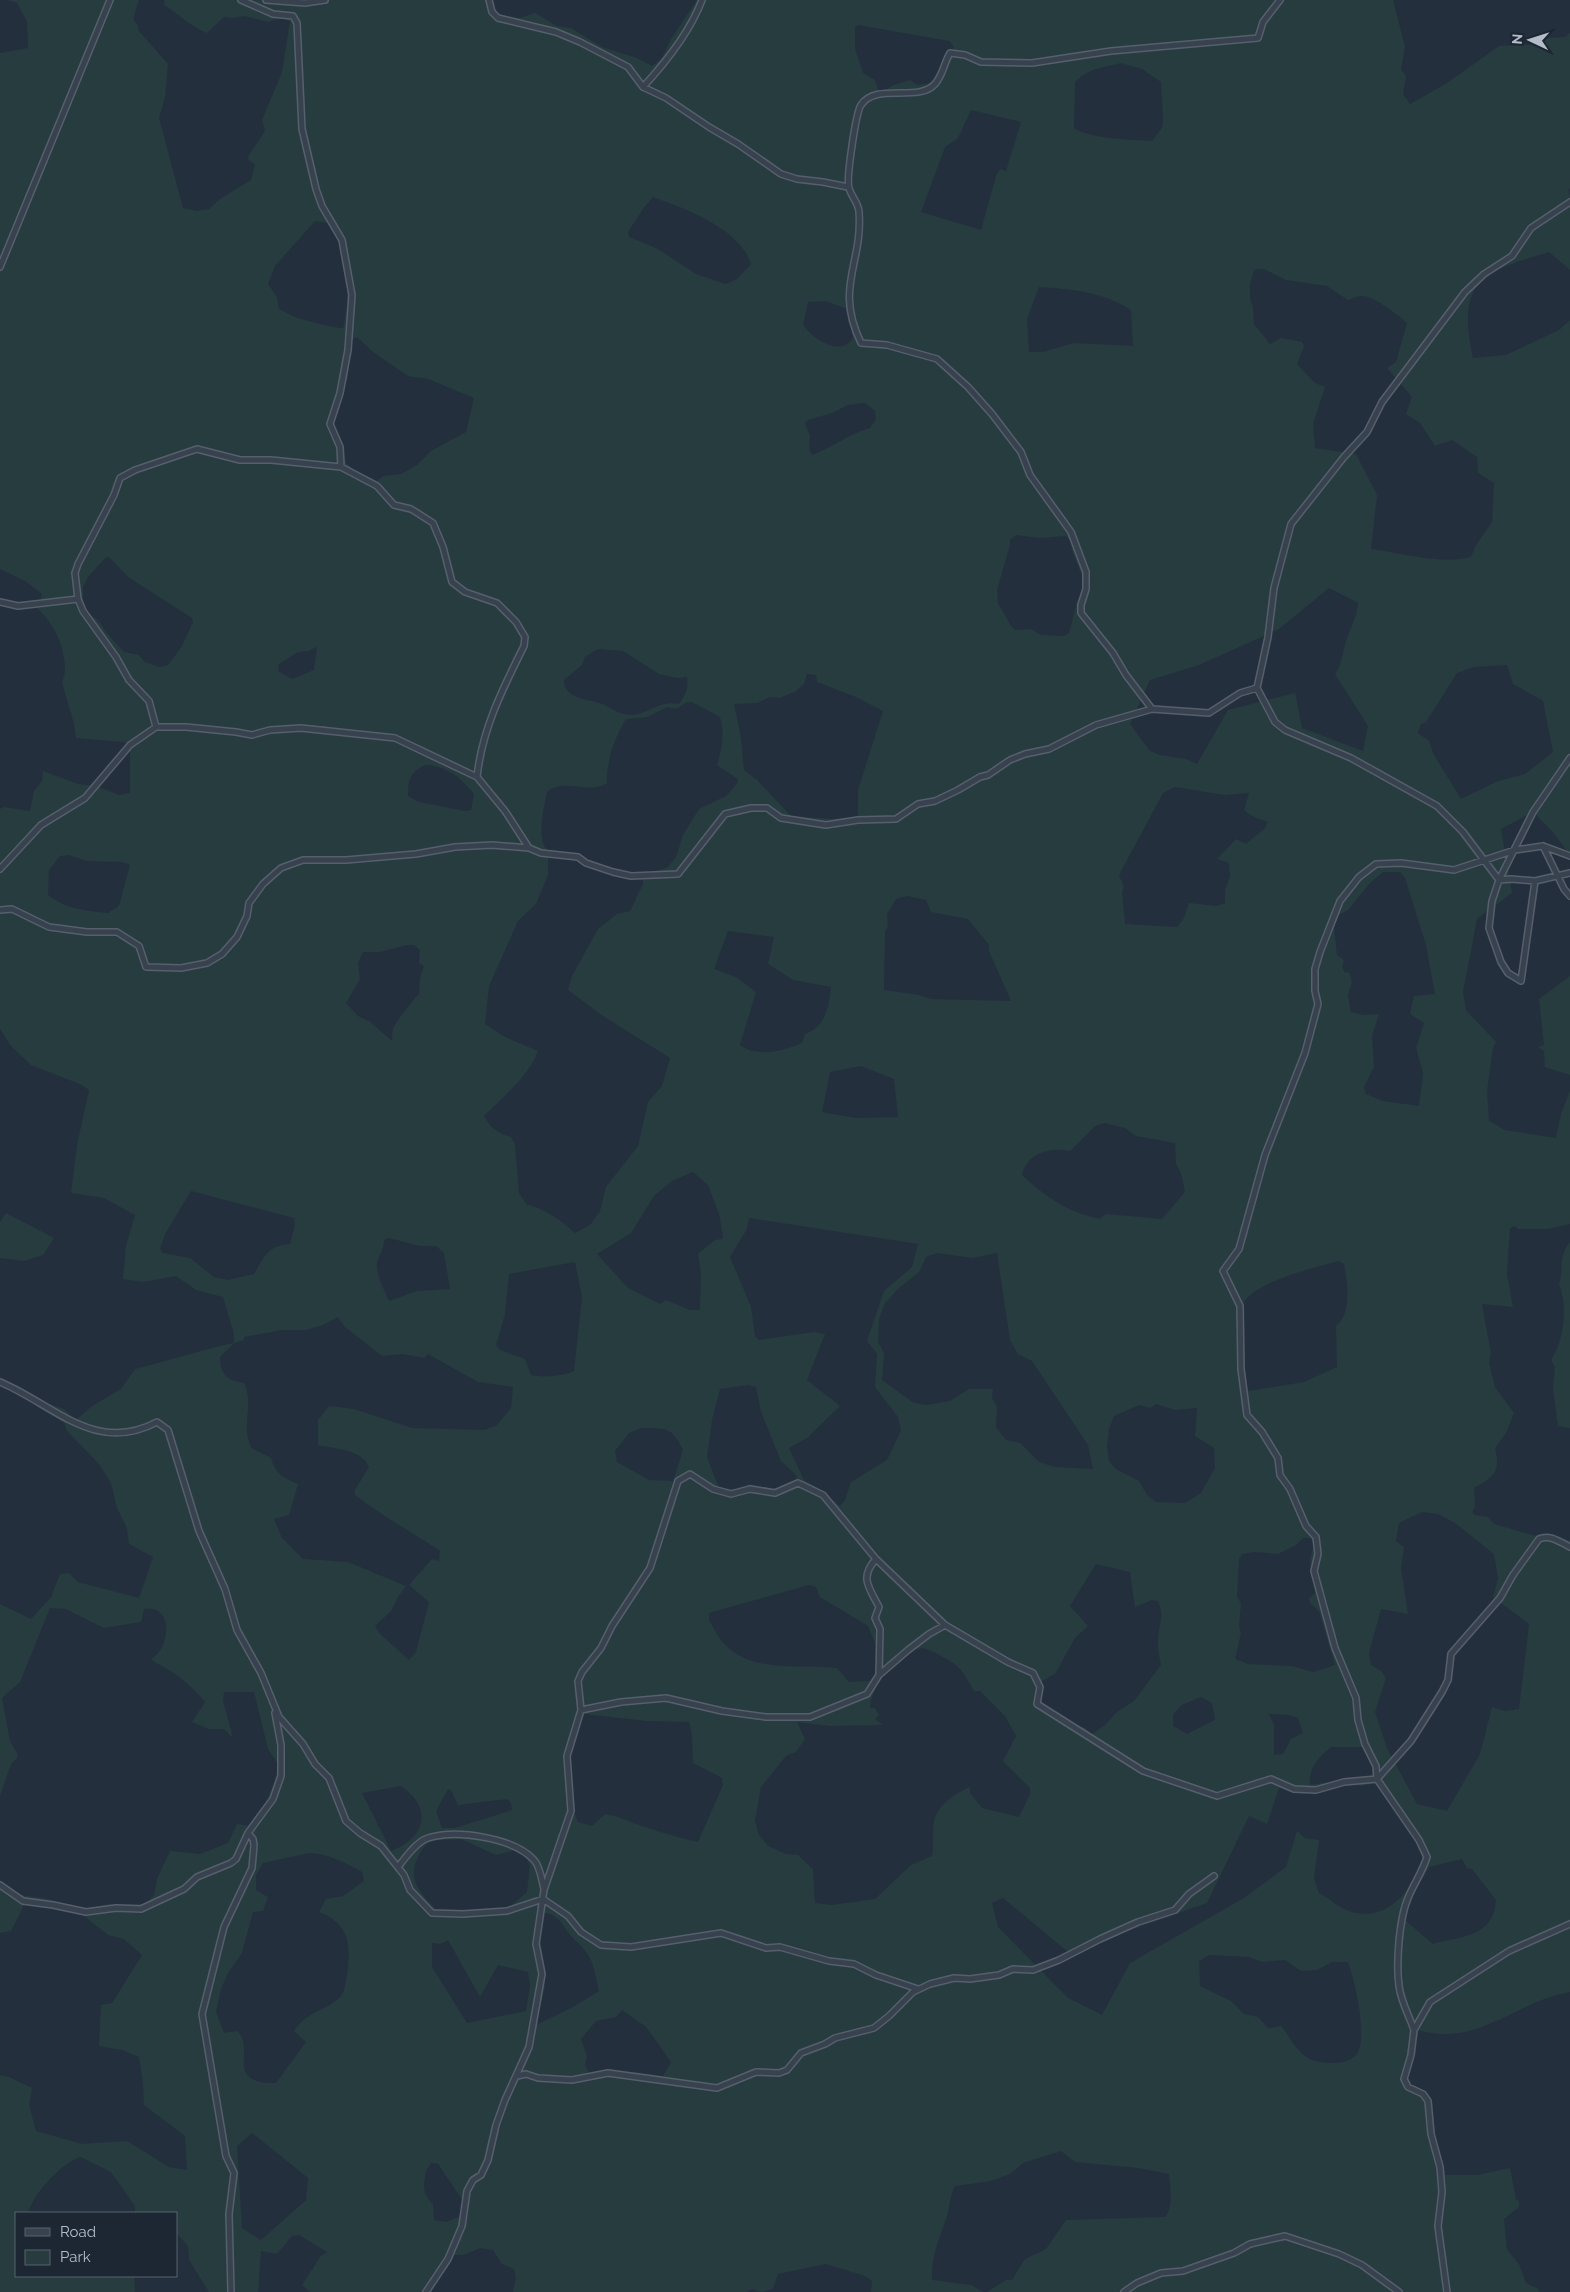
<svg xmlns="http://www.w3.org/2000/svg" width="1570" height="2292" font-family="Raleway,sans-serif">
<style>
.green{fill:#263c3f;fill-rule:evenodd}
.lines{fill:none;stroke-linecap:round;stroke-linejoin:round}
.minor-casing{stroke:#565f6c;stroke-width:8}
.minor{stroke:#38414e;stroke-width:5}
</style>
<rect width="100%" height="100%" fill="#242f3e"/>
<!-- green -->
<path class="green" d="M8,0H139L133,19L138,25V30L168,64L165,97L159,118L183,208L197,211L209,209L220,199L251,180L255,165L247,158L265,131L262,120L282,72L290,21L280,18L268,22L245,16L233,18L224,17L207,33C191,27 179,14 164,5L165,0H492L494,12L497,14L519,18L535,13L557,26L571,28L602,47L637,58L652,66L662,58L671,39L697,0H1393L1405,47L1401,69L1406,76L1403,94L1410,104L1447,83L1499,46L1540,44L1547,38L1565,37L1570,33V188L1568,190L1570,194V270L1549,252C1482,272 1456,280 1473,358L1506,355L1559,330L1570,320V855L1552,831L1533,812L1501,829L1512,893L1477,919L1463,992L1466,1010L1496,1042L1493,1048L1487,1091L1489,1121L1505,1130L1556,1138L1561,1114L1570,1091V1224L1548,1229H1518L1515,1226L1510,1228L1507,1274L1513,1307L1482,1304L1491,1354L1489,1363L1495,1387L1514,1413L1506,1433L1495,1448C1501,1471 1494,1478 1474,1488L1475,1507L1472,1512L1475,1515L1488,1517L1494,1524L1536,1536C1548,1531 1558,1536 1570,1541V1992C1516,2001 1477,2048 1418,2030L1408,2077L1412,2086L1425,2091L1430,2097L1433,2106L1432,2129L1442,2175H1477L1510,2168L1516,2199L1519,2201V2207L1504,2219L1507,2250L1519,2264L1526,2283L1538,2289L1540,2292H987L1006,2280H1012L1025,2259L1046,2249L1066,2220L1165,2217C1174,2207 1170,2187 1169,2174L1138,2168L1075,2162L1061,2151L1023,2163L1010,2174L991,2181L955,2186C950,2196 950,2205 947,2216C939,2241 932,2252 932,2280L971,2285L984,2292H871L872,2281L865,2276L826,2264L778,2274L773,2289L762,2292L752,2289L747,2292H513L516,2277L514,2269L502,2264L493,2250L480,2248L464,2255H452L447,2268L428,2292H310L302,2285L320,2257L327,2252L299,2235L292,2236L277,2254L261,2251L258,2292H209L189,2260L188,2246L176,2233V2213H135V2206L111,2172L81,2157C62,2162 33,2194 28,2213H16V2276H134L135,2292H0V2075L9,2077L32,2088L29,2105L36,2131L82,2144L127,2141L169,2167L187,2170L185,2136L144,2105L143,2083L139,2057L122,2050L99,2046L101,2005L112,2003L142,1955L124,1939L108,1935L84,1916L55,1906L25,1903L11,1931L0,1933V1881L14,1894L48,1899L82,1909L110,1904H145L154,1895L157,1879L170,1851L200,1854L228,1843L237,1824L249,1826C264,1810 275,1786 278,1764L268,1749L254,1692H224L223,1701L233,1738L224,1729H209L192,1722L205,1702C190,1683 172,1671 151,1660C155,1656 160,1652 162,1647C170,1630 168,1606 144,1609L141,1622L104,1628L66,1609L50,1608L20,1682L2,1698L10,1741L17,1753V1758L11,1764L0,1796V1604L31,1619L51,1597L60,1574L69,1573L78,1582L139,1598L153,1557L129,1544L127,1528L117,1508L111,1483L99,1464L67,1431L64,1423L24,1397L0,1385V1377L49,1404L64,1409L76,1420L92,1406L121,1389L135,1369C168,1361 200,1350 234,1343V1334L223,1297L196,1290L176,1276L143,1282L123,1279L126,1246L135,1215L104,1198L71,1193L77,1145L89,1090L82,1085L31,1065L10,1045L0,1029V809L4,807L30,811L34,791L42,781L43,771L78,784L95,786L120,795L130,793V745L123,742L76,738C74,717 67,704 63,685C61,680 65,676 65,670C65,646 54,624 37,608L42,594L25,581L0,569V53L28,48L27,22L17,3ZM858,25L949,41L954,47L930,83L918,85L910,80L891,86L885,92H879L875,80L863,73L855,49V27ZM1121,63L1142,69L1161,82L1163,119L1162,128L1152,141C1131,140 1092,139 1074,128L1075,83C1085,69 1105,67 1121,63ZM971,110L1021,122L1006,171L1000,169L996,176L981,230L921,212L945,147L958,138ZM653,197C686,209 739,228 751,264L737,279L725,284L696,274L658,249L629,237L628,232L643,209ZM315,221L329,223C348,250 351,296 343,328C335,328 301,320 293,316C288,314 284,311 279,309L277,297L268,284L275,266ZM1259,269H1264L1286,280L1327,286L1348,300C1352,299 1359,295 1363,296C1375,297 1398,315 1407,323L1396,362L1387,368L1412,397L1406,414L1420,423L1435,446L1452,440L1477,457L1478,473L1494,483L1492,522L1476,545L1471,557C1438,565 1404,553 1371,549L1377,495L1356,454L1315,448L1313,424L1325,387L1315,383L1297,364L1304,346L1302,342L1281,338L1270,344L1254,324L1253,307L1250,299V284L1254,270ZM1039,287C1072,289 1103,292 1131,310L1133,346L1074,343L1043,352H1029L1027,319ZM826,301L847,309L853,337C842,359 812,338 803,325L808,302ZM357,337L373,352L408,376L428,379L474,398L466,432L431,451L417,465L401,474L383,476L377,481L353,469L346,463L343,444L334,426L338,406L348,377L351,340ZM865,403L875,411L876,419L870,428C848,434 834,447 812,455L809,448L810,436L805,423L808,420L832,413L848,405ZM1016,535L1039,538L1066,536L1071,542L1072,551L1083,578V588L1077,602L1069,633L1064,636L1041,635L1031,629L1015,630L1011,626L998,603L997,590L1010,545V540ZM109,557L128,577L192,618L193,622L182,646L168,665L160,667L145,662L139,655L124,652L105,631L99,621L87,613L83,602V587L88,577L105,558ZM1329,588L1358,603C1356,620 1351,626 1346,641C1342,653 1343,664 1335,674L1368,726L1363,751L1302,728L1295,693L1228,710L1197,764L1186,759L1160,755L1150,751L1130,724L1150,680L1199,665L1279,629ZM317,647L314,670L292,679L278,671L279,664L298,652L308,651ZM598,649L623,651L659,674L677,678L687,677C689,687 685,696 679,704C658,700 650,714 631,715C619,715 612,708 602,704C592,700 578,700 570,693C565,689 564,685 564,680L582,665L585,657ZM1507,665L1513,684L1543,701L1553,752L1525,774L1498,781L1461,799L1434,755L1429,741L1418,733L1421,724L1426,722L1457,673L1474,667ZM807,674L816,675L817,682L856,697L883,711L858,790V817L832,819L791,816L757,780L744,770L741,738L734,704L757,703L770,697L780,698L796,691L804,684ZM687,702H692L720,717C725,734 722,748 717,765L738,779L737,784L726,796L699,809L683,835L676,857L667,868L645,874H632L589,861L576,853L547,850C536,838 544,807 547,792C563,777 589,795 607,783C606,761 615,737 626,719L647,717L667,707L676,709ZM425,765C447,766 460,777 474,794L471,810L464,811L419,802L408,796C408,779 410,773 425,765ZM1175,787L1225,795L1249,793L1244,810C1250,816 1260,819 1268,822L1265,828L1246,844L1236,839L1217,859L1229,863L1230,876L1225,890V903L1217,906L1189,903L1184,918L1177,927L1125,924L1122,892L1124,887L1119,875L1163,793ZM69,855L87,861L122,862L130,865L119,906L108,913C85,911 66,909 48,895L49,870L60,856ZM553,856L576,860L610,874L643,879V884L630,911L617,914L598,929L572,976L568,990L603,1016L670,1058L662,1086L648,1102L638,1146L606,1187L600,1211L590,1225L575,1233C563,1222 543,1207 527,1205L519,1193L515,1144L511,1137C498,1133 491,1129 484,1116C503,1097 529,1076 538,1051L503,1036L485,1024L489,986L518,921L536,904L548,875V857ZM1383,872H1400L1405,878L1426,945L1435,994L1414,996L1410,1014L1424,1023L1416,1048L1423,1073L1419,1106L1383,1101L1366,1094L1364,1087L1374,1067L1372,1036L1379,1014L1364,1015L1351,1012L1348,995L1352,982L1349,972L1345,973L1342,967L1344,960L1337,955L1334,927L1339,915L1348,910L1369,884ZM907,896L926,900L931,912L968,919L989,945V951L1011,1001L930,999L919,995L884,990L885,932L888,926L887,914L896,899ZM728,931L774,937L768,964L793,980L831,987C829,1006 826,1027 805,1034L802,1043C783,1051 758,1058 740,1045L756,992L736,977L714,969ZM407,945H414L420,950L419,963L424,966L420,978L419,994C414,998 394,1024 393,1029C392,1033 392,1038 392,1041L369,1021L358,1016L346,1003L360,979L358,963L363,952H379ZM861,1066L894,1079L898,1117L855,1118L822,1112L830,1072ZM1105,1123L1125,1128L1136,1136L1175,1143L1176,1164L1181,1173L1185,1192L1162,1219L1106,1214L1100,1219C1066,1211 1047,1198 1022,1175C1027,1153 1050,1147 1070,1151L1095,1126ZM693,1172L708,1185L719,1214L723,1237L722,1239L715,1240L698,1254L701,1274L700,1310H690L666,1300L660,1304L628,1288L597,1254L631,1233L654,1196L672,1181ZM191,1191L294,1218L295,1225L290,1244C267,1246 265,1256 254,1274L228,1280L214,1277L190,1258L163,1253L160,1249L165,1234ZM749,1218L918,1244L912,1267L884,1291L867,1341L877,1354L875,1387L898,1417L901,1430L887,1460L851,1482L845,1500L840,1506L821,1490L804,1480L789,1448L807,1438L840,1406L807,1380L825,1334L814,1332L759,1340L755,1336L751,1307L730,1257L747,1229ZM389,1238L420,1246H436L444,1253L450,1289L417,1291L389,1301C384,1289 376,1276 377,1263C378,1256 384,1250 384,1240ZM937,1253L973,1258L997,1253L1010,1340L1018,1354L1032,1361L1088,1445L1093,1469L1055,1467L1039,1462L1020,1443L1006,1440L996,1427L997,1406L992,1399L993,1389H969L950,1401L927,1405L914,1403L882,1380L884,1353L878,1342L879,1319L885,1303L899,1288L919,1272L926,1257ZM1338,1261L1344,1264C1347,1282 1353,1312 1336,1326L1337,1367L1304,1382L1248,1391L1245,1373L1243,1304C1253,1282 1314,1268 1338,1261ZM575,1262L582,1297L574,1371C564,1376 542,1378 531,1375L525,1359L500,1350L496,1345L505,1314L509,1274ZM338,1317L345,1327L382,1356L403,1354L424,1358L428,1354L478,1382L513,1387L511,1408L496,1426L484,1430L412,1428L354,1409L329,1406L318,1420V1445C334,1449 362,1449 369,1467L355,1490V1495C382,1516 412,1532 440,1551L439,1561L432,1559L409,1585L429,1602L416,1652L409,1660L379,1633L375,1626L391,1611L398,1597L406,1586L348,1562L303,1559L282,1538L274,1519L289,1515L298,1484C282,1477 276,1475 271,1458L251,1448C250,1443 247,1437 247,1432C246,1414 252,1400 244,1383C227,1381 220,1374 220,1357L234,1343L244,1340V1337L282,1330H306L323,1325ZM748,1385L756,1387L761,1412L781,1461L797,1476L796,1480L781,1487L772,1489L749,1484L735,1489L719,1488L707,1457L712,1420L720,1389ZM1156,1404L1175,1410L1197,1408L1195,1436L1214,1448L1215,1468L1201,1493L1185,1503L1156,1502L1147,1495L1139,1481L1116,1469L1109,1461L1107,1447L1109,1429L1114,1416L1139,1405L1150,1408ZM641,1428C666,1429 672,1426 683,1450L673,1481L649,1480L617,1462L615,1451L629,1433ZM1422,1512L1438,1514L1455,1523L1494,1554L1498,1578L1493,1597L1529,1624L1519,1709L1505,1711L1492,1707L1480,1754L1447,1811L1417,1804L1387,1748L1375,1712L1386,1678L1381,1671L1371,1665L1369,1653L1381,1609L1408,1614L1401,1569L1404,1547L1396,1541L1399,1523ZM1303,1538H1310L1314,1544L1310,1560L1315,1593L1309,1599L1310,1603L1319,1611L1335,1665L1314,1672L1291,1666L1248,1664L1235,1659L1241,1633L1239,1626L1241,1604L1237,1596L1239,1559L1242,1554L1254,1552L1278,1554L1296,1545ZM1096,1564L1130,1572L1135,1607L1152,1600L1158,1601C1165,1616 1158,1626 1158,1641C1157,1649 1160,1658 1161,1665L1134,1701L1117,1712L1105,1725L1092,1734L1085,1728L1069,1722L1040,1702L1042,1681L1055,1674L1075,1638L1088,1626L1070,1606ZM809,1585L816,1587L820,1597L868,1626L876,1646L877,1674L870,1681L849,1682L837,1668C785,1663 734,1678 709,1619V1613ZM923,1648C933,1651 955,1662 961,1670C966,1676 970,1684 974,1691H980L1005,1716L1016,1736L1003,1761L1030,1788V1794L1019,1817L982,1808L970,1793V1787C956,1793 938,1804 934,1821C932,1832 934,1845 932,1856L911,1865L875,1899L832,1905L815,1903L813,1869L798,1855L786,1854L768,1846L759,1835L755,1821L761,1787L786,1756L796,1752L805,1739L797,1722L829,1726L883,1725L875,1719L879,1715L875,1708H870L871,1700L879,1680L912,1650ZM1201,1697L1212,1703L1215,1720L1187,1734L1173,1726V1714L1182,1705ZM584,1714L647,1721L689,1722L692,1735L693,1763L722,1778L723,1785L698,1842C679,1838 661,1832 642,1826C629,1822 619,1816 605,1814L592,1826L578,1822L574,1811L570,1759ZM1269,1714L1289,1715L1298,1718L1303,1733L1291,1739L1283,1754L1274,1755V1725ZM1331,1747H1362L1374,1768L1375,1774L1364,1779H1349L1310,1785C1309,1767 1318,1758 1331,1747ZM1376,1783L1403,1820L1424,1857C1413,1888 1390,1922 1352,1912C1339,1909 1331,1899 1319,1893L1314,1879L1319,1840L1305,1838L1297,1831L1286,1867L1244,1898L1130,1963L1102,2015L1068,1998L998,1927L992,1903L1003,1898L1068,1952L1207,1903L1249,1816L1267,1824L1279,1788L1306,1793L1350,1784L1361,1786ZM401,1786C433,1808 426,1838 391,1851L362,1793ZM448,1789L451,1790L458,1805L507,1799L511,1803L512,1810L455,1828H442L436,1811ZM461,1839L496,1855L516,1850L527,1857L530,1866L527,1892L507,1909L437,1910C422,1895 406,1880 418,1857C421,1851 424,1845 430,1842C438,1839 452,1840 461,1839ZM309,1853C327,1853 346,1863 362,1872L364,1881L343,1896L326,1899L319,1912C350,1924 351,1945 347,1975C345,1985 345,1993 338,1999C323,2012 306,2012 294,2031L306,2042L276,2083C222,2084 257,2048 237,2031L224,2033L216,2012L221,1989L228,1973L242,1953L253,1912L263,1911L268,1897L256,1890V1875L263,1863ZM1462,1859L1467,1868L1472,1869L1496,1900C1494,1937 1462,1936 1433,1944L1405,1920L1411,1899L1429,1867ZM544,1913C560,1914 563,1928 573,1938C581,1946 588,1952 592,1963C595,1972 597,1982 599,1991L573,2007L536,2025C539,2008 547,1989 545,1971C543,1945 536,1940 544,1913ZM448,1940L480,1997L498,1965L528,1972L530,1986L526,2011L467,2023L432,1967V1943L440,1944ZM1209,1955L1249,1957L1262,1962L1285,1960L1301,1971L1317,1970L1332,1962H1348C1355,1981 1367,2033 1358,2052C1354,2060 1343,2063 1334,2063C1324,2063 1313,2062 1305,2056C1295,2049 1289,2035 1281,2026L1268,2028L1258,2017L1244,2014L1231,2001L1200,1986L1199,1961ZM622,2010L646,2027L671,2062L663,2076C638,2072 614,2069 589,2073L585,2065L587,2056L581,2039L596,2021L616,2017ZM252,2133L308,2178L306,2200L261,2240L242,2228L237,2146ZM431,2163L438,2164L463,2201L461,2216L446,2222L434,2220L433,2205L425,2194L424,2184L426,2171Z
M1570,976V1075L1545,1067L1544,1051L1538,1047L1544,1045L1539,999Z
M6,1213L54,1238L43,1255L24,1261L0,1258V1222Z
M1570,1242V1428L1558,1426L1553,1388L1555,1367L1551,1360C1564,1341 1568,1305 1559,1284C1564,1268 1558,1256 1570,1242Z"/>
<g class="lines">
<!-- minor casing -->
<g class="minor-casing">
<path id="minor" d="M241,0L273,14L293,16L297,23L302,129L316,189L322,206L342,240L352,295L348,350L340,393L330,424L340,447L341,467L377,486L394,505L411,509L433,523L443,547L452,582L465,592L497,603L516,622L525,637L524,646C503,688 482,729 477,777L505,811L529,848L541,853L578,857L586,863L613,872L631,876L678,874L725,814L751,808H767L781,818L826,825L858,820L896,819L918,804L935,801L958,790L980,777L988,775L1010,760L1025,754L1049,749L1096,725L1152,709L1209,713L1240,693L1257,688
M266,0L305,3L325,0
M489,0L492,12L498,18L556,32L580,42L628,67L643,87L666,98L709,127L738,144L781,174L797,179L823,182L848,187
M643,87C666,62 690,32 702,0
M1570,202L1531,228L1512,256L1484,274L1465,292L1382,402L1367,432L1344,457L1291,524L1274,588L1268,637L1257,688L1275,722L1285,730L1351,758L1437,806L1463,832L1499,880L1511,879L1535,881L1570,873
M0,267L110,0
M0,602L18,606L78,599
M1152,709L1126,675L1113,653L1081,613V605L1086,589V572L1071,532L1030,475L1021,452L992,414L968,387L937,359L887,345L861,343C834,287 863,264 859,212C859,204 851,196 849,188C846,179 856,112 861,105C876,82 918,103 935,84C943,75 944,63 950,53L965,55L981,62L1032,63L1111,51L1258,38L1263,22L1280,0
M156,727L149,701L129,680L116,657L83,611L78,599L75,573L78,564L114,495L120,478L135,470L197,449L240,460H271L341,467
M1543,846L1564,889L1570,896
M0,869L41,825L85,798L130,745L156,727H186L236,732L252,735L270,730L301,728L395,738L477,777
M1535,881L1521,981L1508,973L1501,962L1489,928L1492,901L1499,880L1533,812L1570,758
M0,910L12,909L49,927L87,932H117L139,946L146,967L181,968L207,963L222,954L237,937L247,916L249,903L263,884L281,868L303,860H346L416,854L455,847L492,845L529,848
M0,1382C53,1404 95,1455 157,1422L168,1430L199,1531L225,1589L237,1630L261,1673L279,1717L303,1744L315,1764L329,1778L346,1821L360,1833L381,1846L404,1875L410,1890L432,1913L463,1914L507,1911L543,1899L568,1916L581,1932L601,1945L631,1947L721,1933L766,1948L780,1947L829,1961L854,1964L876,1975L918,1989
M876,1559C859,1578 869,1587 879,1607L875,1618L880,1629L879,1675
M581,1710L621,1702L666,1698L722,1711L766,1717H810L867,1694L879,1675L908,1650L929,1634L945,1625L1008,1662L1033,1673L1040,1687L1037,1704L1143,1771L1217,1796L1271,1779L1294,1789L1316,1790L1344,1782L1377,1779L1411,1741L1442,1692L1448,1680L1451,1654L1500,1598L1513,1575L1539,1539C1550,1534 1560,1542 1570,1547
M398,1867C405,1858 417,1841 428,1838C457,1829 514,1838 534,1860C540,1866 542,1881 544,1889
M0,1885L23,1901L53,1905L86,1912L116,1908L141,1909L184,1889L197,1877L231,1863L236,1859L248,1833L273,1799L281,1776V1745L275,1713
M1414,2030C1409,2015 1401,2002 1399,1986C1396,1964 1399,1919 1408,1898C1414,1883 1422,1873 1427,1857L1419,1840L1377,1779L1376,1766L1365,1744L1358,1720L1356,1698L1335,1648L1314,1571L1318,1554L1316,1537L1306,1526L1290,1489L1280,1475L1278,1458L1262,1432L1247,1415L1241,1369L1240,1306L1223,1271L1239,1249L1265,1155L1305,1053L1318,1004L1315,991V969L1320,952L1340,901L1359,877L1376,864L1401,863L1454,870L1515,850L1543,846L1570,856
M517,2076L526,2074L538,2078L572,2080L608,2073L717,2088L756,2072L779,2073L787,2070L801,2053L825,2044L835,2038L874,2028L889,2016L913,1992L930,1984L954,1978L970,1979L999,1975L1013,1969L1033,1970L1059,1960L1100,1939L1138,1922L1175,1910L1189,1894L1214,1876
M231,2292L229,2214L234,2173L226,2156L202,2014L224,1927L252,1868L254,1845L253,1839L248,1833
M426,2292L448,2259L462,2226L467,2191L473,2180L481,2175L488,2160L496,2125L505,2100L529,2047L542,1974L536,1944L544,1890L571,1811L567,1756L581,1710L578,1681L582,1672L601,1648L612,1626L650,1568L678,1481L690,1474L713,1489L731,1494L750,1489L775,1493L798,1483L823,1495L876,1559L945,1625
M1124,2292L1137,2283L1161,2273L1183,2271L1234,2253L1250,2244L1285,2236L1339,2254L1362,2265L1399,2292
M1447,2292L1438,2226L1442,2192L1440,2167L1431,2134L1428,2101L1423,2094L1408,2087L1404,2079L1411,2055L1414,2030L1430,2002L1509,1951L1570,1924"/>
</g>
<!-- minor -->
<use href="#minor" class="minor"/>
</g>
<!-- legend -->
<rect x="15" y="2212" width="162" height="65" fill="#1d2633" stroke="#59626f"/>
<rect x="25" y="2228" width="25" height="8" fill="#38414e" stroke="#59626f"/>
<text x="60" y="2237" font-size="15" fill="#b4bcc9">Road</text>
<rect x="25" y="2250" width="25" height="15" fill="#263c3f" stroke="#59626f"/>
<text x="60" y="2262" font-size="15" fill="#b4bcc9">Park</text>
<!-- north arrow -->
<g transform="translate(1530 40) rotate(274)" stroke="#1d2633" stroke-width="4" paint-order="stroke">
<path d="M0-4L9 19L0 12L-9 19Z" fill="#b4bcc9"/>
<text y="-8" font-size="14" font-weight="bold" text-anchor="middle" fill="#b4bcc9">N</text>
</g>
</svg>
